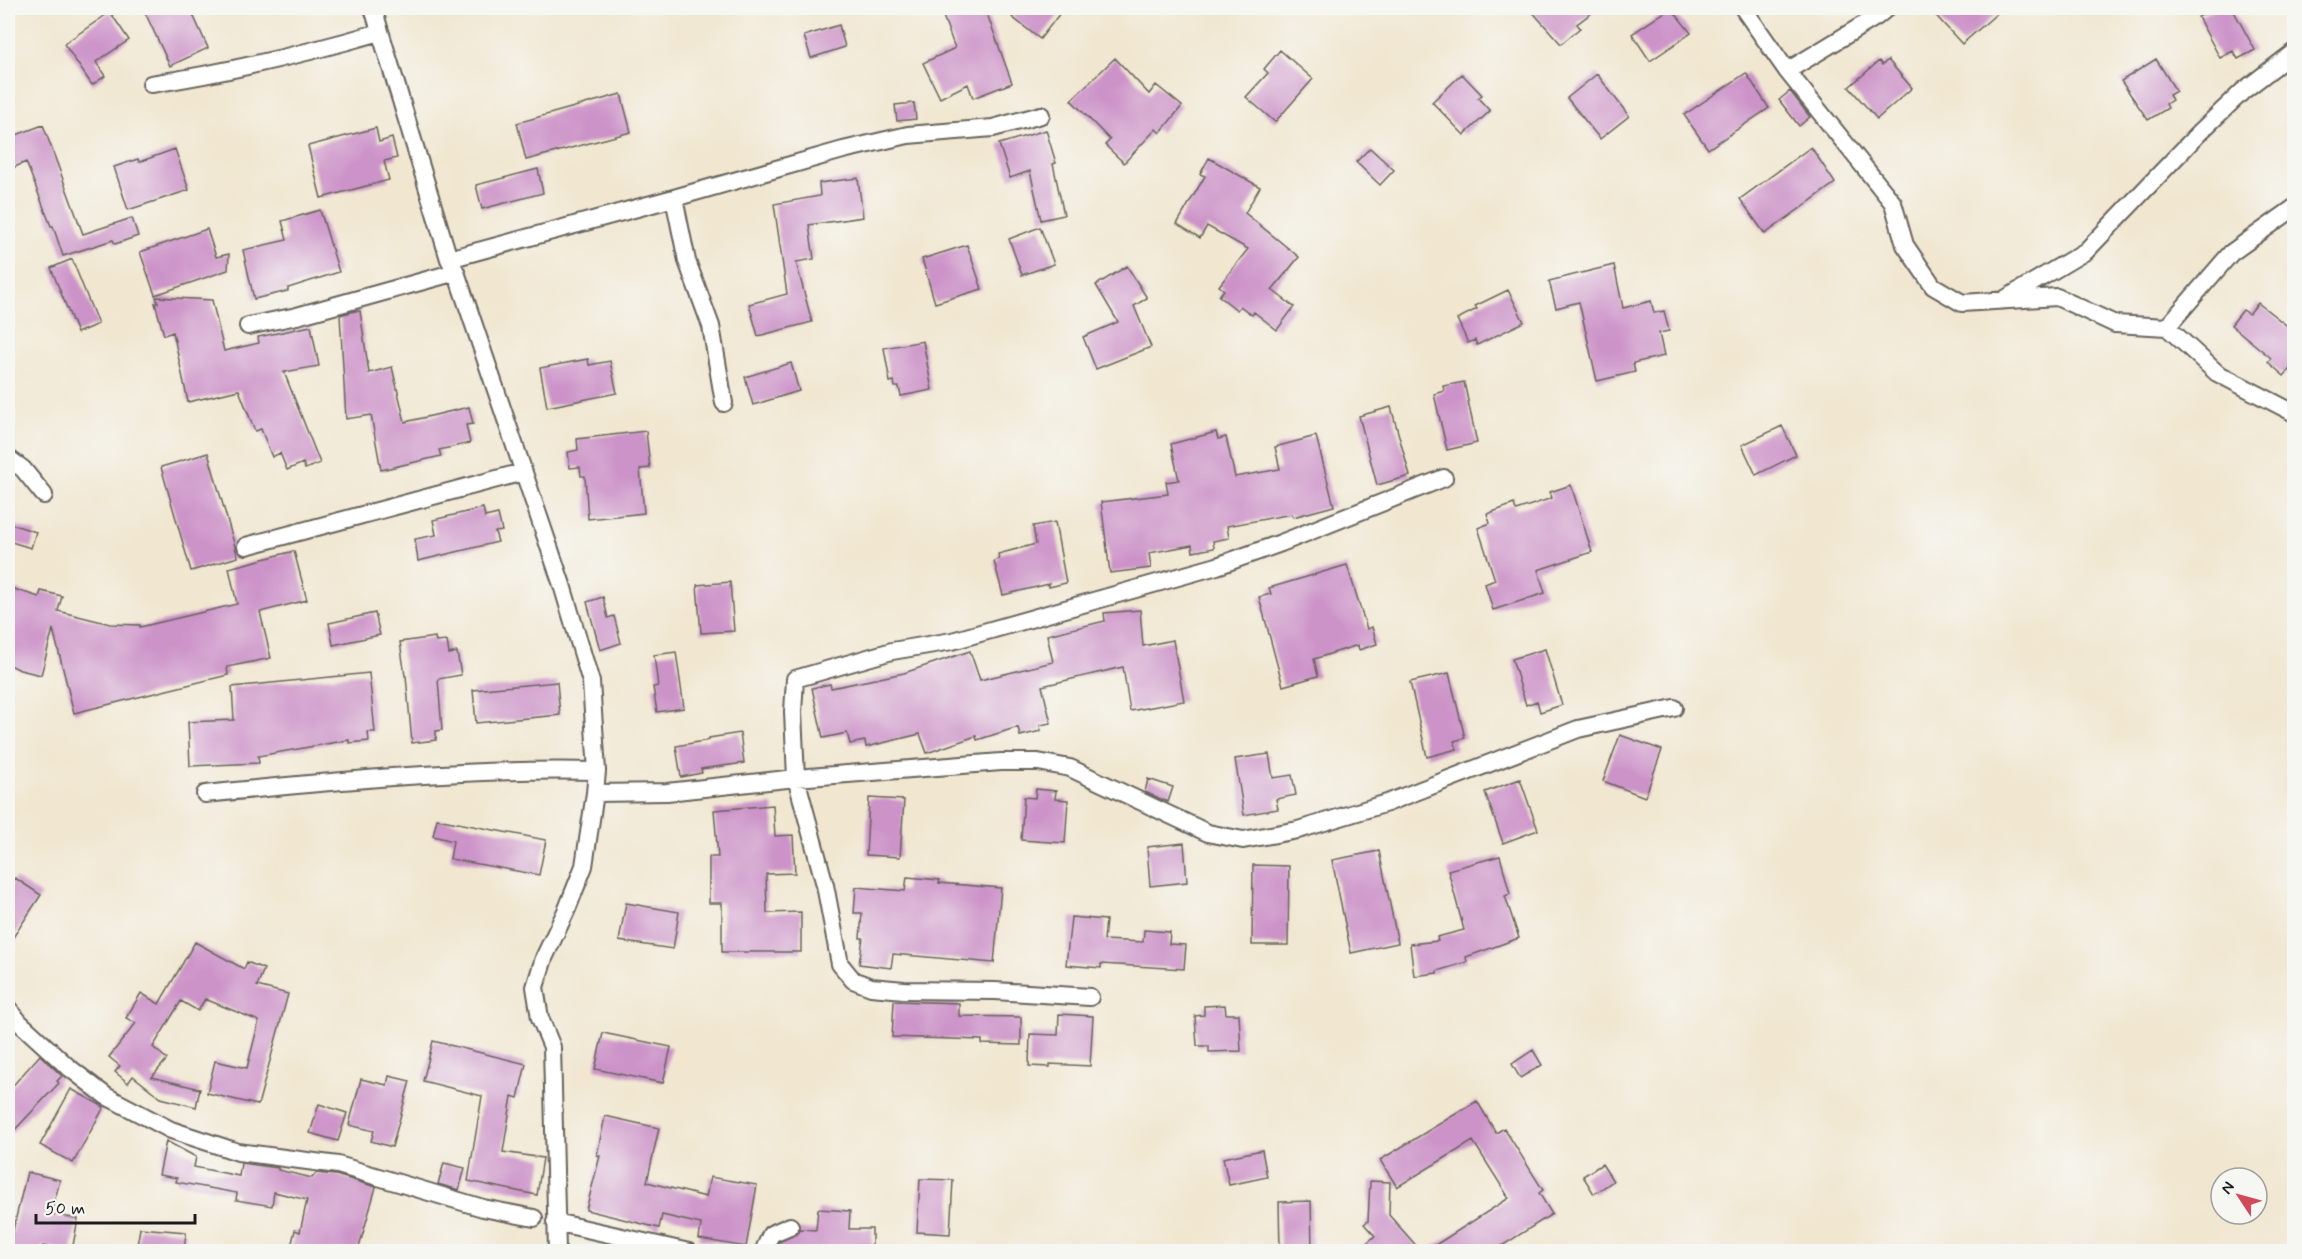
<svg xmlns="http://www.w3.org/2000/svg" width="2302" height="1259" font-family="Mynerve,sans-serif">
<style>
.building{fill:#cc93c8}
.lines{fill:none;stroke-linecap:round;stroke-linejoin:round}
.minor-casing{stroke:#67635b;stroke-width:20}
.minor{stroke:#fff;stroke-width:16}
</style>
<rect width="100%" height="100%" fill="#f6f6f2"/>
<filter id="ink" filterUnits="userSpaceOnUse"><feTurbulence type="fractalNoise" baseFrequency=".0167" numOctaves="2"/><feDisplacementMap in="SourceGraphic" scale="12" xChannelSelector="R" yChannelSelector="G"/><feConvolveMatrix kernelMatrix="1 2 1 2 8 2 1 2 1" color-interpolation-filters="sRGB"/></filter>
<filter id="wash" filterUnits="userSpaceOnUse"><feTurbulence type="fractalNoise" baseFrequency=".008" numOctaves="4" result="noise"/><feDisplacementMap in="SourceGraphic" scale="24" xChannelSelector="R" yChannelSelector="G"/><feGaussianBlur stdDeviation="1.35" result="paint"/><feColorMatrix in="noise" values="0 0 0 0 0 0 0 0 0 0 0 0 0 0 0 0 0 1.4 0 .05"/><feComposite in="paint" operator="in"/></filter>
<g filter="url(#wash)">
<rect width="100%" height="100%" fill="#f1e7d1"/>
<g id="blocks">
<!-- building -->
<path class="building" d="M143,8H190L208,48L170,66Z
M940,8H985L1012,83L973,98L968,84L940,98L923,63L955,48Z
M1019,8H1064L1040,39L1012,17Z
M1529,8H1598L1577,24L1580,28L1561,44Z
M1671,8L1691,33L1650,61L1632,34Z
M1929,8H2003L1962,44Z
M2216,8H2232L2255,50L2238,59L2233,51L2220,58L2198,17Z
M110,12L129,40L96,62L105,76L92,85L64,44Z
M839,25L845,47L811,58L804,36Z
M1280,50L1313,79L1275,122L1246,97L1268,73L1264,69Z
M1115,58L1149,94L1156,85L1182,106L1160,133L1156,129L1124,163L1105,145L1110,140L1071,100Z
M2156,59L2176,91L2169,95L2172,100L2166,104L2168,108L2148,120L2121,81Z
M1888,60L1912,88L1877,119L1849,87L1879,61L1882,65Z
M1746,73L1769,108L1708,149L1684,115Z
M1462,74L1482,95L1478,98L1490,111L1464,135L1432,102Z
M1597,74L1629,116L1600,139L1567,98Z
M1790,91L1810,117L1799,126L1779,100Z
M621,94L631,132L526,160L517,123Z
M914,103L916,119L897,121L895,105Z
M43,125L83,234L132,218L138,236L115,244L113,240L63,256L53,226H51L26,162L8,170V138Z
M376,128L379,142L392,138L397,158L384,161L389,180L321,198L308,146Z
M1046,130L1056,163L1053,164L1064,215L1041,220L1030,171L1010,178L999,144Z
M1811,147L1835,183L1765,234L1740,199Z
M1370,148L1394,170L1380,185L1356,162Z
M175,149L189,190L128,210L114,167L138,159L139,162Z
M1209,158L1260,187L1245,213L1299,257L1272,290L1294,307L1277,330L1254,312L1252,315L1240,306L1237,310L1219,296L1224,290L1219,286L1248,249L1207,226L1200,238L1177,224L1205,176L1200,174Z
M538,169L543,193L482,209L476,185Z
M858,178L863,217L809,225L814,259L796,262L812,322L758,336L749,304L787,294L774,204L820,196L819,183Z
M320,210L339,272L288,288V291L254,299L243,250L287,240L282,221Z
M1040,227L1054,264L1022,275L1009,239Z
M207,229L216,257L229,254L228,270L155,295L140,252Z
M967,245L982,289L935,303L922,259Z
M72,259L98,324L77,333L51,268Z
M1614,265L1623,308L1651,301L1654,313L1664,311L1669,331L1659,333L1664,356L1633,363L1635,372L1597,381L1579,302L1556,308L1549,281Z
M1127,266L1147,298L1134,306L1151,347L1096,369L1083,337L1118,322L1096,285Z
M1508,290L1524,322L1477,345L1475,340L1468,343L1457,319L1477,309L1475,306Z
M156,297L212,300L224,351L259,343L258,337L311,326L319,366L284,372L320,463L305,469L303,463L287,470L280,453L272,457L261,429L255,431L239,390L188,402L173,332L164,335L155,303H158Z
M2258,303L2295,332V363L2284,376L2268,362L2271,358L2231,325L2243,310L2249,314Z
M355,311H360L369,373L392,367L405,422L469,407L473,424L466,425L470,443L439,450L441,456L381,470L371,415L346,419L340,315Z
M923,341L932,390L901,396L899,387H895L894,381L890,382L884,348Z
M588,359L589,365L610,361L617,393L547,407L540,368Z
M791,363L799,391L753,405L745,377Z
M1464,382L1477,443L1447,450L1434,394L1444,391L1443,386Z
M1391,407L1410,476L1377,485L1359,416Z
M1782,426L1796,455L1756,475L1742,445Z
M646,431L650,468L640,469L644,513L588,519L585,476H581L580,467L570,468L568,452L578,450L577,439Z
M1216,432L1218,439L1226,437L1235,477L1280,469L1275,447L1316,436L1334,506L1293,517L1292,514L1227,526L1229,538L1213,541L1214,548L1193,552L1192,545L1149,553L1151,568L1110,573L1101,502L1168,494L1166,482L1179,480L1171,444Z
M208,453L238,557L191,571L161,467Z
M1571,485L1592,552L1538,570L1545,593L1493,610L1485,584L1495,580L1478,528L1490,523L1487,514L1514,504L1516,510L1552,498L1550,492Z
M483,508L485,517L498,514L502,531L495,532L498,542L418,561L415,539L436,535L433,520Z
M1055,522L1066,583L1049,587V584L1003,595L994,561L999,559L998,554L1036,544L1033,526Z
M8,523L36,532L31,548L8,541Z
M294,551L307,600L260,612L271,658L227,667L228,675L74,713L53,629L41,675L20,670L8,664V587L39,597L41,591L62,596L58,611L110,624L140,625V627L237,604L229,568Z
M1347,565L1367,629L1372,627L1377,644L1359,650L1358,645L1314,659L1318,676L1283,686L1259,597L1271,594L1269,588Z
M730,582L734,631L701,633L697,585Z
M603,597L608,618L614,616L621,643L600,650L587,602Z
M1140,610L1143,646L1173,640L1184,701L1130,711L1123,667L1042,686L1051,723L1040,725L1041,731L1020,736L1018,727L977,740L976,736L927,753L920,734L866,747L865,741L850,744L847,733L823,738L812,688L830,684L831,688L904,673L970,651L980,680L1053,662L1047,635L1105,621L1104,613Z
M375,613L380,635L333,645L329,623Z
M435,637L436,642L447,641L449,654L457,652L461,675L438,679L442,730L436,731V740L412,743L406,676H405L400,642Z
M1545,649L1562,705L1540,712L1537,701L1526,705L1512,659Z
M676,652L684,708L657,712L653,687L658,686L654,655Z
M369,673L375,732H368L369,741L349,743V740L258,756L259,763L190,766L188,722L234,720L232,687Z
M1449,673L1465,738L1454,741L1457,749L1427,757L1410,682Z
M557,682L560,715L476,723L473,690Z
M740,733L744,763L701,769L702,773L681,777L676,746L709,740V738Z
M1620,735L1662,750L1645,797L1603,781Z
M1269,754L1273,778L1292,775L1296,795L1276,799L1278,809L1244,815L1235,759Z
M1148,779L1173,787L1168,802L1145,792Z
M1520,779L1538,830L1503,843L1485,792Z
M1036,789L1056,791L1055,799L1068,800L1065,843L1021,840L1024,797L1035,798Z
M869,798L904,800L900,857L866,855Z
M773,805L775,836L793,835L795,873L766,874L767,913L801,912V952H722V903H709V857H718L714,810Z
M437,819L546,840L539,875L450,859L453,841L433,836Z
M1184,843L1187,882L1150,886L1147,847Z
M1379,851L1398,943L1351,953L1332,860Z
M1500,856L1510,894L1505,896L1519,938L1466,957L1467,962L1437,971V973L1414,976L1410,944L1438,941L1437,937L1464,930L1448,870Z
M1253,865L1289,866L1288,945H1252Z
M907,877L940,880L939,883L1001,888L994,963L893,954L891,968L859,964L863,938H860L862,913H854L856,887L905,891Z
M15,878L41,895L8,945V889Z
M626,903L679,912L673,949L619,941Z
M1071,917L1106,920L1104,940L1143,942L1144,930L1170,932L1169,944L1186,945L1184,969L1101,964V968L1066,965Z
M195,942L244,969L247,962L264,969L257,986L288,994L258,1105L207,1093L215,1061L247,1068L259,1021L205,999L198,1011L181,1001L153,1047L167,1059L152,1077L200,1089L196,1107L161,1098L133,1076L128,1083L115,1072L120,1066L109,1057L136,1023L126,1018L141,993L159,1004Z
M894,1001L959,1003V1016L1021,1017V1045L982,1044V1040L892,1037Z
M1225,1005L1226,1014H1239L1241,1051L1209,1052V1046H1197L1195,1016L1204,1015V1006Z
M1059,1014L1093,1016L1090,1066L1050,1064V1067L1029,1066L1030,1034L1058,1035Z
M603,1033L671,1047L663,1083L595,1069Z
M433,1041L526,1064L518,1098L512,1096L503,1152L543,1158L537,1195L468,1181L482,1096L423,1081Z
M1533,1050L1542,1065L1520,1078L1512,1064Z
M40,1055L62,1076L57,1081L59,1083L8,1137V1091Z
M389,1076L410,1081L392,1147L371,1141L374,1131L349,1125L361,1079L387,1085Z
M71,1089L104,1107L73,1163L40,1145Z
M1477,1101L1496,1133L1504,1128L1543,1190L1539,1193L1552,1214L1494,1251H1426L1509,1198L1473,1141L1397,1187L1380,1160Z
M319,1104L347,1113L338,1141L310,1133Z
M605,1116L659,1128L647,1182L706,1197L710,1177L757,1185L746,1247L699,1239L701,1224L662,1215L659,1228L586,1210L600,1156L597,1155Z
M166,1141L196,1157L194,1167L239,1176L241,1163L278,1168V1170L312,1178L316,1173L336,1175L376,1187L358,1251H290L295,1230L300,1232L307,1200L274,1192L272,1206L236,1200L237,1193L176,1182L177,1178L159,1175Z
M1262,1150L1267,1177L1229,1185L1223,1158Z
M444,1163L465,1168L459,1190L438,1184Z
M1602,1164L1613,1181L1594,1194L1583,1176Z
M27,1172L60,1180L51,1214L78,1219L72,1251L43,1246L41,1251H8Z
M920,1179L953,1180L950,1234L917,1232Z
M1370,1181L1390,1182L1389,1215L1421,1251H1357L1375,1236L1364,1224L1368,1221Z
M1311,1201L1312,1251H1280L1279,1202Z
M818,1209L850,1211L849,1229H872V1246L848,1247L847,1251H779V1242L797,1234L800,1229L816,1230Z
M140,1228L186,1232L184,1251H136Z"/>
</g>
</g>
<g filter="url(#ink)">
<use href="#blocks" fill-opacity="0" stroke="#67635b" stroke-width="1.5"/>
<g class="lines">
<!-- minor casing -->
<g class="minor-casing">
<path id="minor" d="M373,8L449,259L456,272L562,585L591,682L597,771L595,793L584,866L567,909L544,958L535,987L540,1018L552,1047L557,1252
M1743,8L1787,71L1893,203L1905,245L1933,286L1962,303L2057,297L2115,324L2167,327L2217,373L2294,413
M1787,71L1876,17L1887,8
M151,84C229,72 304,54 380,32
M674,198L687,261L711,326L724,403
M449,259L674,198L843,150L908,135L993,128L1041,115
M2005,299L2086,251L2200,132L2243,91L2294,52
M248,326L297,316L456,272
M2167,327L2231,253L2294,208
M8,458L23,469L44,495
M246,546L523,472
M595,793L667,792L796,778L1001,762H1038L1070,768L1208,833L1243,840L1298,830L1387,803L1578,729L1674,708
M205,794C336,781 465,768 597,771
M1090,997L995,991L904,990L871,987L853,980L840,964L825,885L796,778L793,712L795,679L892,651L952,641L1217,566L1281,543L1444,478
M8,1008L20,1023L67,1066L106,1096L171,1130L238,1152L338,1165L483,1208L534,1218
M555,1222L689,1252
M763,1252L771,1234L790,1226"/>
</g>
<!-- minor -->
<use href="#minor" class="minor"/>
</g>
</g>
<!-- margin -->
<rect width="2302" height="1259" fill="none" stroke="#f6f6f2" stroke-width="30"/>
<!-- north arrow -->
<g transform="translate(2239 1196) rotate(306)"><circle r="28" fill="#f6f6f2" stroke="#9f9f9c" stroke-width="1.5"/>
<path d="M0-4.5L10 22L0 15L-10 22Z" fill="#d1495b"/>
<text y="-9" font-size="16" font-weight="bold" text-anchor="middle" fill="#1c1c1c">N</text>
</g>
<!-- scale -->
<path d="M36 1214v9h159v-9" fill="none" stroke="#1c1c1c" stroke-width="3"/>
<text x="45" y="1214" font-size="18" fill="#1c1c1c" stroke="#f6f6f2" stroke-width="4.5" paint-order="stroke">50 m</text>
</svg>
